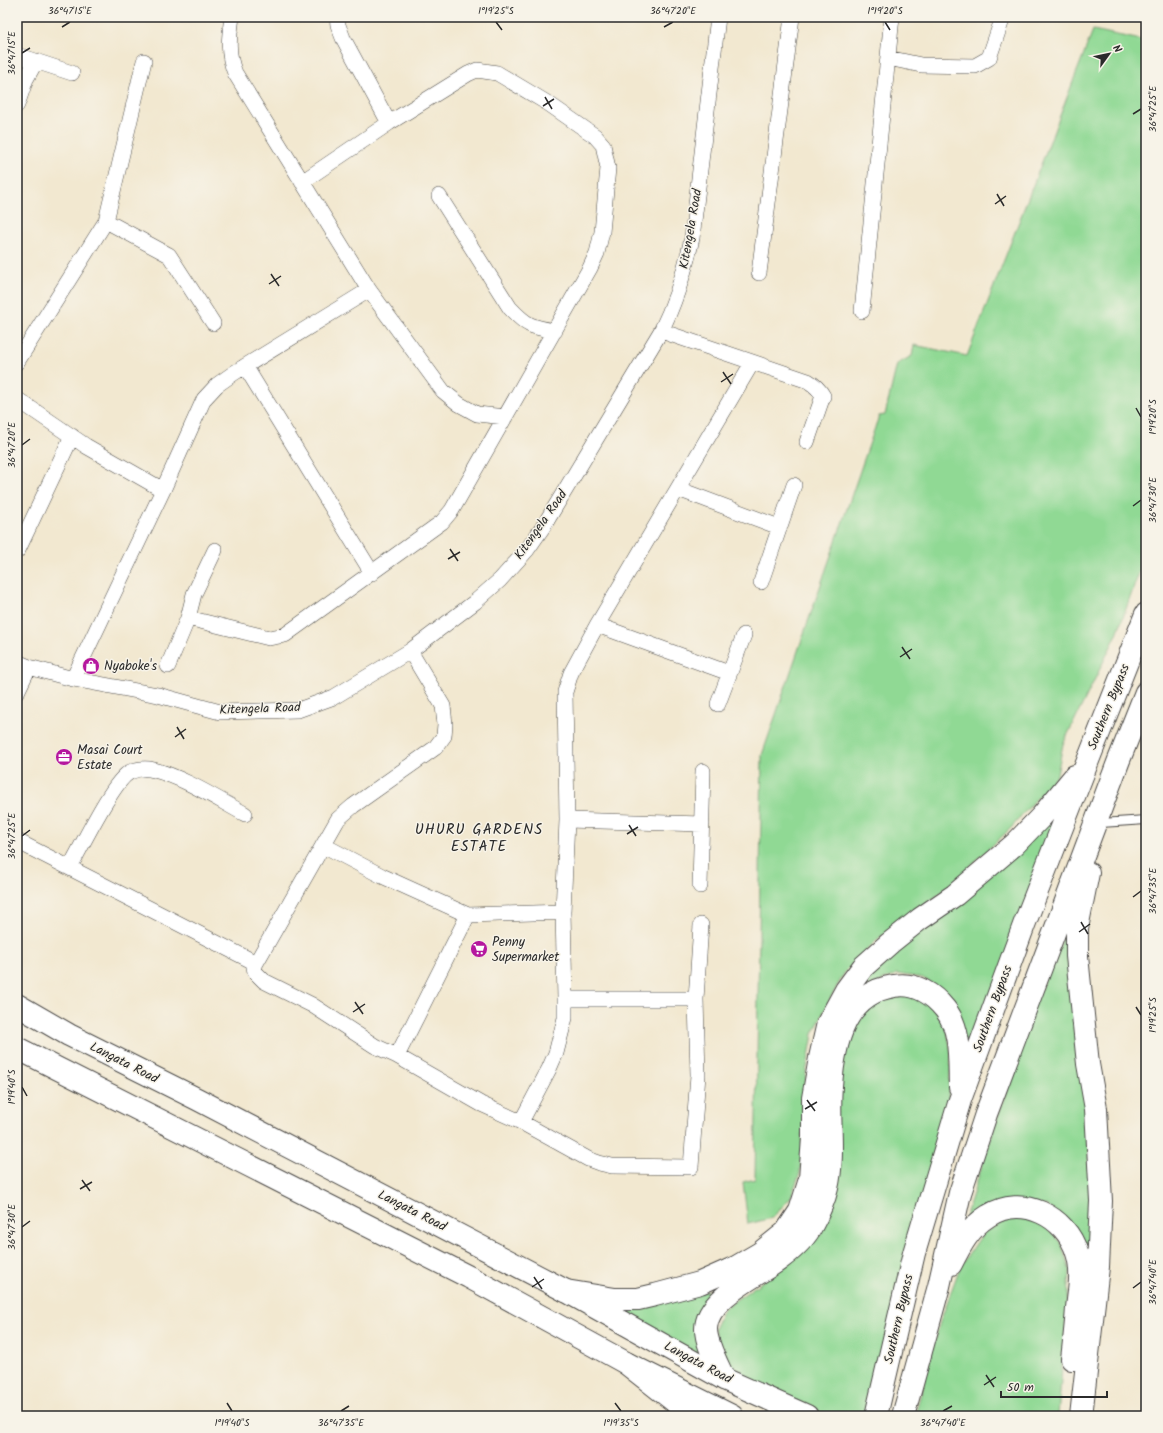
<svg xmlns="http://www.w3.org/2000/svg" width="1163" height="1433" font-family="Kalam,sans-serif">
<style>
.green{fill:#90d994;stroke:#5e8260}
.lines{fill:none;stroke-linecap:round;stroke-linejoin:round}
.service-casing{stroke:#494744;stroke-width:10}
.minor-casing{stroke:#494744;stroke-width:16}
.secondary-casing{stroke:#494744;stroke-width:24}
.trunk-casing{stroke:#494744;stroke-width:24}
.service{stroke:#fff;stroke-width:8}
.minor{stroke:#fff;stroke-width:15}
.secondary{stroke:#fff;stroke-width:22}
.trunk{stroke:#fff;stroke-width:22}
.ticks{fill:none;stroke:#2b2b2b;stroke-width:1.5}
.labels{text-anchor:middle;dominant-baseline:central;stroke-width:3;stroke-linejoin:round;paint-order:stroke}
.street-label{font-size:13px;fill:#2b2b2b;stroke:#f7f3e8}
.poi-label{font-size:13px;fill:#2b2b2b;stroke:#f7f3e8;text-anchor:start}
.quarter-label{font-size:15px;letter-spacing:1px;fill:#2b2b2b;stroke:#f7f3e8}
.neatline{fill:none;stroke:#2b2b2b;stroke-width:1.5}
.ticks-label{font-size:10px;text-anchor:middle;fill:#2b2b2b}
</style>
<rect width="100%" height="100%" fill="#f7f3e8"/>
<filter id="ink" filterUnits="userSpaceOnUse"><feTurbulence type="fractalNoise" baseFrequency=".025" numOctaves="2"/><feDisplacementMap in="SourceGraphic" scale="8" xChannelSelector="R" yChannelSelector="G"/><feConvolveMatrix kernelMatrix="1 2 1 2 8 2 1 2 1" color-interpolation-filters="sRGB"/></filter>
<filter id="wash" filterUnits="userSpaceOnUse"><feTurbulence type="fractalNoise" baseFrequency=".012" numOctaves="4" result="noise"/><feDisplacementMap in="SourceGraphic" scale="16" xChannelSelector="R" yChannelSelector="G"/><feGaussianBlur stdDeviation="0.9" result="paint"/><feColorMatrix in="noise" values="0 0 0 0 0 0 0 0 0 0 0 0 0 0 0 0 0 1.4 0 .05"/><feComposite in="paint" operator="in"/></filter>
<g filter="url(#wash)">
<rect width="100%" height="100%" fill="#f2e8d0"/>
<!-- green -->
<path class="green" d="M1093,30L1146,41V553L1117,634L1063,744L1057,775L1011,828L945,890L879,938L845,972L830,999L813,1034L806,1073L800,1173L791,1197L772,1218L748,1224L743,1182L755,1179L762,755L879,416L885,415L897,364L912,356L914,345L967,356Z
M1072,790L964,1069L961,1023L948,994L923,978L897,974L854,994L878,967Z
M1079,902L1093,1246L1088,1251L1047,1205L963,1224L1037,997Z
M906,993L931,1004L946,1025L951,1052L949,1097L867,1416H821L735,1374L722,1356L714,1329L723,1309L786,1265L843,1048L857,1018L878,1000Z
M1020,1218L1042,1223L1061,1242L1070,1272L1058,1416H915L940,1322L960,1267L984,1232L1007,1220Z
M708,1291L698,1317L708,1359L598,1303Z"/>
</g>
<g filter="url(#ink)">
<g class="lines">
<!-- service casing -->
<g class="service-casing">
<path id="service" d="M1101,823L1146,820"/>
</g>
<!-- minor casing -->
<g class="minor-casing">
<path id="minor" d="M232,17C229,37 227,54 235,73L369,290L443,391L459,404L477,414L505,417
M337,17L338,25L343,38L389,123
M17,55L72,73
M888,58L921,65L975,66L989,58L1003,17
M17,105L26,79L36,61
M439,196L510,308C527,326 531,327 555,331
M106,221L169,255L213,323
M759,273L792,17
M862,311L892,17
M661,331L808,381C815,385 819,389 823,396L807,442
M17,362L106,221L144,61
M245,366L372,573
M17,399L86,446L163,490
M678,489L779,527
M18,550L72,436
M761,582L794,485
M188,618L269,638L285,635L442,522L452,510L590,268L597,253L602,232L608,168L603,145L595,136L549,104L497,73L477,70L468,74L389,123L302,182
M597,625L729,673
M410,651L443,706L445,724L444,736L435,748L353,806L338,819L256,963L254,967L255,972L264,981L312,1005L375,1046L397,1056L481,1104L521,1122L588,1159L599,1163L612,1166L691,1167L698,1075L696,999L701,925
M17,662L29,667L73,679L158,695L220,712L298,710L334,697L410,651L475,602L500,580L527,550L543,527L661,331C676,301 685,271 692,238L718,17
M168,666L188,618L194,594L215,550
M73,679L163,490L204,399L217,385L234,373L369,290
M17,692L29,667
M718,704L744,635
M567,820L702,824
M17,841L256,963
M323,845L382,876L468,915L563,912
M70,867C81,848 113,780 130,772C137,769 146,768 154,770C183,777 219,800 245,814
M700,886L703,771
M565,999H696
M397,1056L468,915
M521,1122L549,1069L556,1053L565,1018V999L563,912L567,820L565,692L571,673L597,625L752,363"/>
</g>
<!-- secondary casing -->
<g class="secondary-casing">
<path id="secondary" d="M17,1005L69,1035L197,1099L566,1291L724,1379L807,1416
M17,1048L469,1277L626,1363L732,1416"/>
</g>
<!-- trunk casing -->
<g class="trunk-casing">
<path id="trunk" d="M951,1264C960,1246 970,1227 988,1216C1022,1194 1066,1216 1077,1253C1083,1271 1079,1290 1077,1308C1076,1325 1074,1342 1072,1359
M566,1291L615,1299H638L655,1295L700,1283L736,1267L760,1253L786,1232L800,1211L810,1179L813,1138V1098L820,1058L828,1023L846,990L863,967L890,943L920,919L955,895L1015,844L1042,816L1075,776
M626,1363L673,1400L690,1416
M724,1379C718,1365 706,1344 706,1329C706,1298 758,1276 780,1259C792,1250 805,1239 812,1225C818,1214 824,1201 827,1188C835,1155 828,1120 831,1086C834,1043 845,993 894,986C915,982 933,994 945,1009C962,1030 959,1062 960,1087
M876,1416L914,1253L960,1100L1024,925L1089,758L1146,614
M903,1416L939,1286L960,1193L986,1114L1119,760L1146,692
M1081,1416L1098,1267L1101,1201L1096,1109L1088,1064L1077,956V928L1088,873"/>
</g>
<!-- service -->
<use href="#service" class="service"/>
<!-- minor -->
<use href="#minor" class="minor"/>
<!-- secondary -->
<use href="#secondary" class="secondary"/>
<!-- trunk -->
<use href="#trunk" class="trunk"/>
</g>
</g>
<!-- ticks -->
<path class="ticks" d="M496,22L502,30M885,22L890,30M62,27L70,22M664,27L673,22M22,53L30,48M545,97L552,109M543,106L554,99M1133,114L1141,109M997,194L1004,206M995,204L1006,196M271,274L279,286M269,284L281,276M723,372L731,384M721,382L733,374M1136,408L1141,417M22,445L30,439M1133,506L1141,500M450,549L458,561M448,559L460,552M902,647L910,659M900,657L912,649M177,727L184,739M175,737L186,729M629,825L636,836M627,834L638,827M22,836L30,830M1133,897L1141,891M1081,922L1088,934M1079,932L1090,924M355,1002L363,1014M1136,1007L1141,1015M353,1012L365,1004M22,1087L27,1096M807,1100L815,1111M805,1109L817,1102M82,1180L90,1191M80,1189L92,1182M22,1227L30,1221M534,1277L542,1289M532,1287L544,1279M1133,1288L1141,1282M986,1375L994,1387M984,1385L996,1377M227,1403L232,1411M615,1403L621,1411M341,1411L349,1406M943,1411L952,1406"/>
<!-- icons -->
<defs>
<g id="shop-disc" transform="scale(0.9)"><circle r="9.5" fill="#b5179e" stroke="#f7f3e8"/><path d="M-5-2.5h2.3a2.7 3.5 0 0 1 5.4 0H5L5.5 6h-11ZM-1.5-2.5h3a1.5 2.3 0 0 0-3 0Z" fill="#fff"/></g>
<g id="office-disc" transform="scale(0.9)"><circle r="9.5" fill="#b5179e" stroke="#f7f3e8"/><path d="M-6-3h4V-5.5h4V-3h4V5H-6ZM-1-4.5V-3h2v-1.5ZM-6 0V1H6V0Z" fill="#fff"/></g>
<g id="supermarket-disc" transform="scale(0.9)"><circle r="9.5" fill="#b5179e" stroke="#f7f3e8"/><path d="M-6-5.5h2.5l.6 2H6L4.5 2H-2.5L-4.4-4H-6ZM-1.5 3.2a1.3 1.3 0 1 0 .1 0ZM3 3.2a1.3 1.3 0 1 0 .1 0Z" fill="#fff"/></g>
</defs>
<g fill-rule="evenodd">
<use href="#shop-disc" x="91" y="666"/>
<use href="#office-disc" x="64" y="757"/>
<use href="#supermarket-disc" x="479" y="949"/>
</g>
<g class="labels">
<!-- street labels -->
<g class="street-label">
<text transform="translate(691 229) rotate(-80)">Kitengela Road</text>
<text transform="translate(541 525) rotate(-55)">Kitengela Road</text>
<text transform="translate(1109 707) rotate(-68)">Southern Bypass</text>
<text transform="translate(260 709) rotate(-2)">Kitengela Road</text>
<text transform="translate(993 1009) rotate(-70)">Southern Bypass</text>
<text transform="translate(124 1063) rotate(27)">Langata Road</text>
<text transform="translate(412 1211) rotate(27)">Langata Road</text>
<text transform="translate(899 1319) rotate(-77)">Southern Bypass</text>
<text transform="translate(698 1363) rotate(28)">Langata Road</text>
</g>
<!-- poi labels -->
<g class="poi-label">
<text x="104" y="666">Nyaboke's</text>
<text x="77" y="750">Masai Court<tspan x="77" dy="15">Estate</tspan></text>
<text x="492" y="942">Penny<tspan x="492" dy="15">Supermarket</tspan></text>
</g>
<!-- quarter labels -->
<g class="quarter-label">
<text x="479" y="830">UHURU GARDENS<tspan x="479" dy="17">ESTATE</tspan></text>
</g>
</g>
<!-- margin -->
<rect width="1163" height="1433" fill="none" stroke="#f7f3e8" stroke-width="44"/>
<!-- north arrow -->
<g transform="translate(1109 54) rotate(57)" stroke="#f7f3e8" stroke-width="3" paint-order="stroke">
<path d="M0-3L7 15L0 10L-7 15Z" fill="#2b2b2b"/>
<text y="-6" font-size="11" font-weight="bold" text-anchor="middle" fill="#2b2b2b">N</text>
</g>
<!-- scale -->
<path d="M1001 1391v6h106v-6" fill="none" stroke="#2b2b2b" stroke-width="2"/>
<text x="1007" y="1391" font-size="12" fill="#2b2b2b" stroke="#f7f3e8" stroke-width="3" paint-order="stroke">50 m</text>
<rect x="22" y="22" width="1119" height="1389" class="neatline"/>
<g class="ticks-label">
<text x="70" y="14">36°47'15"E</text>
<text x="496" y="14">1°19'25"S</text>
<text x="673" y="14">36°47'20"E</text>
<text x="885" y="14">1°19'20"S</text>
<text transform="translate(11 53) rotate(-90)" y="4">36°47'15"E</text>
<text transform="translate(1152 109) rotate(-90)" y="4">36°47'25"E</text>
<text transform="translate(1152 417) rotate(-90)" y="4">1°19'20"S</text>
<text transform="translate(11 445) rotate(-90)" y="4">36°47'20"E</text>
<text transform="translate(1152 500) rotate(-90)" y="4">36°47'30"E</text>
<text transform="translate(11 836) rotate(-90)" y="4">36°47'25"E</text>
<text transform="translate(1152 891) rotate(-90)" y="4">36°47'35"E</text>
<text transform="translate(1152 1015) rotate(-90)" y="4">1°19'25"S</text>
<text transform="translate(11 1087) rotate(-90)" y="4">1°19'40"S</text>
<text transform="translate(11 1227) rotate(-90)" y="4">36°47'30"E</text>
<text transform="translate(1152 1282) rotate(-90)" y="4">36°47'40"E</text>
<text x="232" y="1426">1°19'40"S</text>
<text x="341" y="1426">36°47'35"E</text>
<text x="621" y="1426">1°19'35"S</text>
<text x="943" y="1426">36°47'40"E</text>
</g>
</svg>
